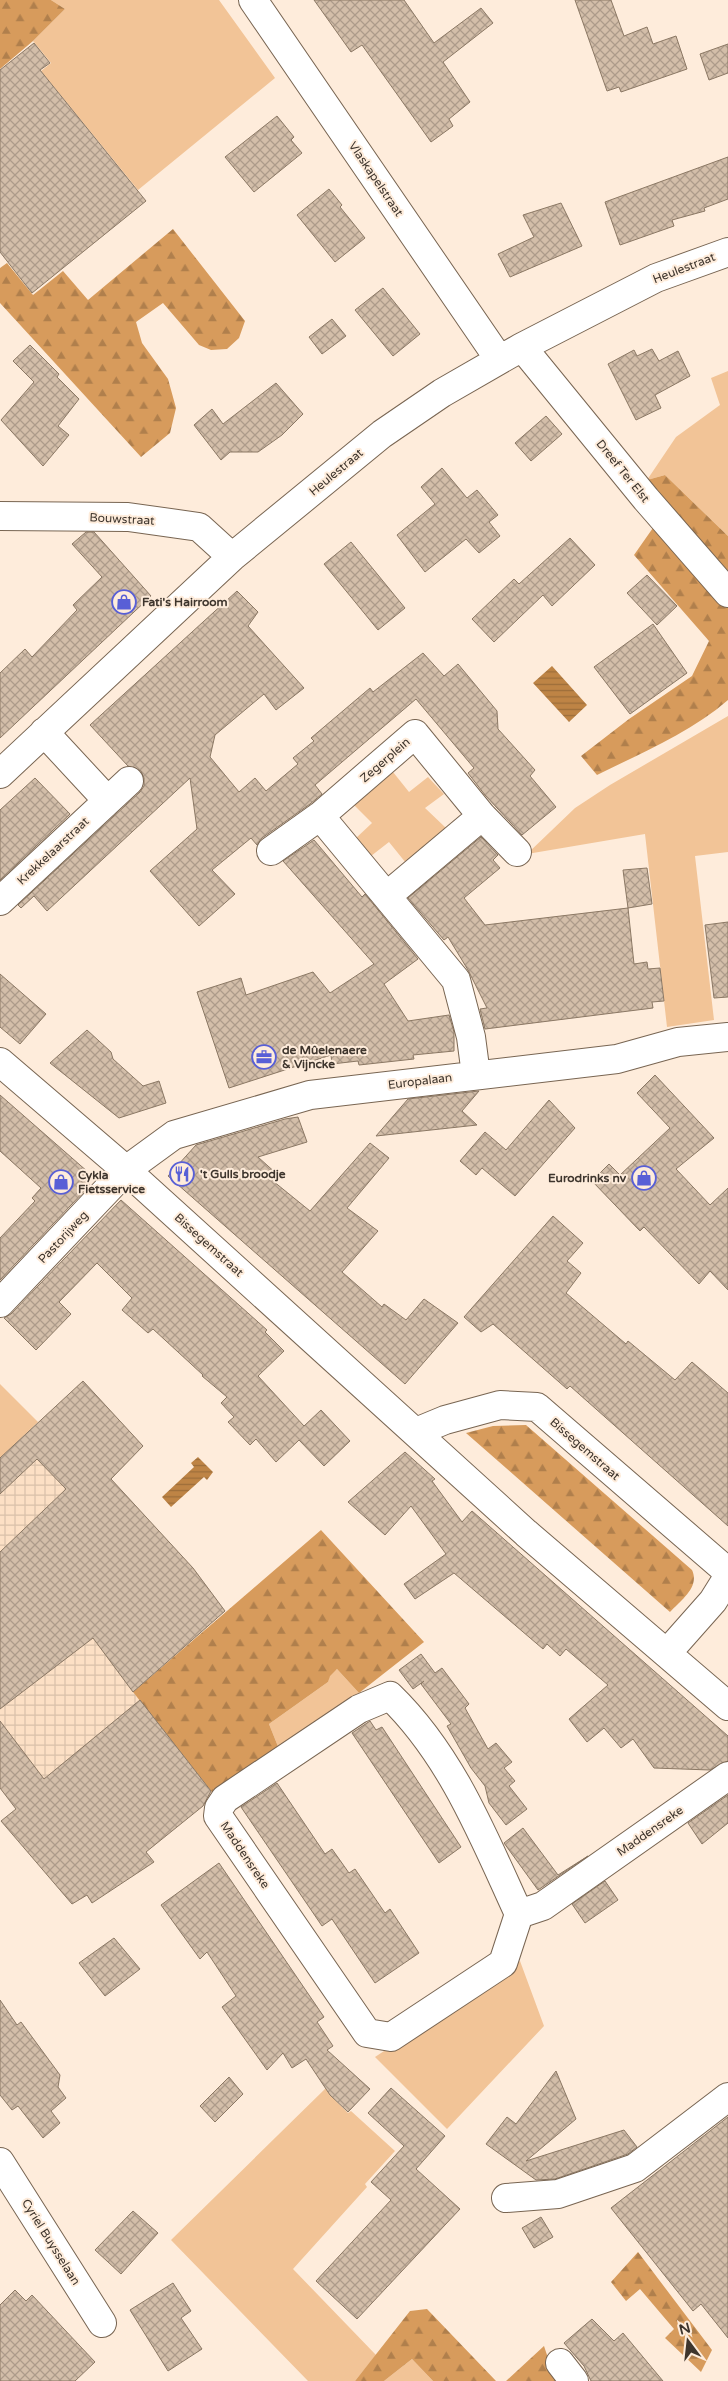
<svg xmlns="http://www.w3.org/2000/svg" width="728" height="2381" font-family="'Varela Round',sans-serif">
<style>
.industrial{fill:url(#industrial-grid)}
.grass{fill:#f2c497}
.forest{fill:url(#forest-firs)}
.water{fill:url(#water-rules)}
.building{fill:url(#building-cross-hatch);stroke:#8b7864}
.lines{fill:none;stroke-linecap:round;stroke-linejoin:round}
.minor-casing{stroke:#786552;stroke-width:30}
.minor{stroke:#fff;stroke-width:28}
.labels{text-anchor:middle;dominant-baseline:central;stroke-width:4;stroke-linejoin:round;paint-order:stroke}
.street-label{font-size:12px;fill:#3e352d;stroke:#feecdb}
.poi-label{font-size:12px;font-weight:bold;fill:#3e352d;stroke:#feecdb;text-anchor:start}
</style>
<defs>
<pattern id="industrial-grid" width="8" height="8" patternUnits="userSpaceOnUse" patternTransform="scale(1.25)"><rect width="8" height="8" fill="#fce0c5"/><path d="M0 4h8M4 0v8" fill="none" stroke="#d9c1aa"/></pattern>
<pattern id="forest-firs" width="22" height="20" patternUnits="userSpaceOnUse" patternTransform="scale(1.25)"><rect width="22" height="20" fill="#d79b5c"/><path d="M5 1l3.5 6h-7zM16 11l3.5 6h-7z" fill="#b07f4c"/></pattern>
<pattern id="water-rules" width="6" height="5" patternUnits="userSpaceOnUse" patternTransform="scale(1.25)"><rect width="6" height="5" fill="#be8445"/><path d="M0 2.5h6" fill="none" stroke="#9c6d3a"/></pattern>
<pattern id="building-cross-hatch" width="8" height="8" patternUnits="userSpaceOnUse" patternTransform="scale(1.25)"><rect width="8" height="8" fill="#d3bea9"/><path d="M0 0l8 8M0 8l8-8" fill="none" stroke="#ad9b8a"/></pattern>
</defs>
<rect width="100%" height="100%" fill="#feecdb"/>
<!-- industrial -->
<path class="industrial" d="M83,1381L143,1446L111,1479L193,1568L225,1611L133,1692L215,1796L146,1852L0,1788V1458Z"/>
<!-- grass -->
<path class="grass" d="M51,0H219L275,78L138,190L41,71L51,63L33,41L65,9Z
M728,371V536L665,475L647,480L676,437L720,405L711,378Z
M728,716V852L695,856L714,1020L667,1027L645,834L527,854L575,808L610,785Z
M393,772L409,792L428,777L444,794L425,808L446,828L406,863L389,842L371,856L355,839L372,823L353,804Z
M0,1384L38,1422L0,1458Z
M337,1669L359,1693L279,1749L269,1724L328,1682L329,1676Z
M520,1961L544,2026L447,2129L375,2057Z
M326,2088L337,2098L335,2100L348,2113L351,2111L395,2151L365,2184L367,2187L293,2269L376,2355L355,2381H308L171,2240Z
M412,2359L433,2381H384Z"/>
<!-- forest -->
<path class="forest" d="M0,0H51L65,9L33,41L0,69Z
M173,229L245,321L239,338L227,349L211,350L199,345L163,303L136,322L142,343L168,379L176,408L170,433L141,457L0,303V268L7,263L33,295L63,271L88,300Z
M665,475L728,536V571L647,480Z
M655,525L728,606V700C690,733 641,753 597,775L581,756L629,719L692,676L709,641L634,555Z
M526,1425L692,1570C700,1587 681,1600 670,1612L466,1433L493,1426Z
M321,1530L424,1642L359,1693L337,1669L330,1676L328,1682L269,1724L279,1749L215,1796L133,1692Z
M638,2252L712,2350L701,2372L665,2338L674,2329L640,2289L626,2301L611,2282Z
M427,2309L496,2381H433L412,2359L384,2381H355L410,2311Z
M544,2346L550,2364L563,2381H506Z"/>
<!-- water -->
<path class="water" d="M552,666L587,705L569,722L533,683Z
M198,1457L213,1472L207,1480L204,1477L171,1507L162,1497L194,1467L191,1463Z"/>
<!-- building -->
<path class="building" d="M314,0H404L434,43L481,8L493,23L443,62L470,102L449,119L453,126L431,142L362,45L351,52Z
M575,0H611L624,36L647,27L653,44L676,36L687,69L621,92L619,87L607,91Z
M34,43L50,63L40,70L146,201L32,293L0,252V70Z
M728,44V73L709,80L700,54Z
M277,116L294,137L291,140L302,153L254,192L225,157Z
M728,157V199L704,208L705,211L672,220L674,226L620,245L605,202Z
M329,189L342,205L340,207L365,238L335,262L297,215Z
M561,203L582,246L510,277L498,254L534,237L523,215Z
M383,288L420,334L393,356L355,310Z
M332,319L346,336L322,354L309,337Z
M30,345L59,374L57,377L79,399L58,426L69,435L43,466L1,420L34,382L13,361Z
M652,349L659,361L678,351L690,376L655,395L661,408L636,420L608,364L634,350L637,356Z
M276,383L303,414L282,435L258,452H230L221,460L194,425L212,409L223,424Z
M546,416L562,434L531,461L515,443Z
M442,468L467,498L477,490L498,515L489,522L500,536L479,553L466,539L425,572L397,535L435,504L421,487Z
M86,532H94L151,596L0,738V673L25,649L32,657L77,610L73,605L102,577L72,544Z
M570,538L595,565L552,606L543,595L494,642L472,619L514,579L519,584Z
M351,542L405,608L378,630L324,564Z
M647,575L677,606L657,625L627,593Z
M237,591L258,612L248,626L304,688L276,710L264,694L215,735L210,757L239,792L255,778L266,791L298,764L293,758L314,741L311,738L370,688L373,692L423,653L444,676L458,664L497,711L498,729L535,770L530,776L556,807L522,835L485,795L468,773L474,768L416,699L315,785L322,794L310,804L262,838L257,845L251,838L212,870L235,894L199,926L150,871L197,829L190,778L47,911L34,896L21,908L18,905L140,792L144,786V778L141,771L128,766L90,725Z
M653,624L687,673L630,714L594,667Z
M35,778L70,814L0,880V810Z
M481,837L498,855L493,860L500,868L464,898L485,925L628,908L623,870L647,868L652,904L628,908L634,964L647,962L648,969L660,968L664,1001L652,1002L653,1008L485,1029L480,1009L487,1008L468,970L448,937L444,940L408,898Z
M314,840L362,897L365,894L418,959L384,984L408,1021L449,1015L454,1032V1051L413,1055L414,1059L359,1065L358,1061L332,1064L331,1055L229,1088L197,992L241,978L246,995L313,972L330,993L374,964L283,861Z
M728,922V997L714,998L705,925Z
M0,974L46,1014L20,1044L0,1027Z
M87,1030L111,1052L113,1059L143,1086L159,1081L166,1103L119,1118L50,1063Z
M655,1075L714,1138L676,1169L710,1205L728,1188V1290L710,1271L699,1284L644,1227L640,1231L592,1181L609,1164L620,1175L670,1128L637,1093Z
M479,1091L462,1111L477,1125L376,1136L408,1099Z
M0,1095L88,1172L89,1186L0,1280V1238L35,1201L32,1198L41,1188L0,1151Z
M549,1100L575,1128L515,1196L482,1168L476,1175L460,1161L485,1132L506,1150Z
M298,1117L307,1142L258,1157L278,1175L273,1181L310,1211L370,1143L389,1158L347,1208L378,1231L342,1272L382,1307L384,1304L406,1320L424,1299L458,1323L405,1384L168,1176L196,1145L285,1119Z
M121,1200L267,1330L265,1332L284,1351L258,1376L304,1426L321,1410L350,1441L324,1466L299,1440L276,1462L256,1439L250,1445L228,1422L234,1417L221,1403L227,1397L202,1376L203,1375L153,1329L148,1333L122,1310L132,1298L97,1263L59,1302L71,1314L36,1350L4,1318L11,1314Z
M553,1216L583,1243L567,1261L581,1273L566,1293L626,1344L628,1341L675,1380L692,1362L728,1393V1526L570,1386L567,1389L493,1324L481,1332L464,1317Z
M83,1381L143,1446L111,1479L193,1568L225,1611L133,1692L93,1638L0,1709V1552L66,1489L37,1459L0,1494V1458Z
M405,1452L435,1479L432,1481L462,1522L472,1511L728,1736V1761L710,1770L654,1768L633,1739L621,1748L604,1728L587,1742L569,1719L608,1685L566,1649L560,1656L547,1644L543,1649L454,1573L415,1599L404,1584L446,1554L411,1506L385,1535L348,1502Z
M421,1654L435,1673L442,1668L469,1704L465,1708L488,1749L496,1743L512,1762L504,1768L515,1781L509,1786L527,1809L506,1825L489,1803L485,1786L471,1768L447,1726L451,1724L421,1684L424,1681L413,1689L399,1670Z
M140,1700L211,1791L203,1806L146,1852L154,1862L92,1903L87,1895L72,1904L1,1821L16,1809L0,1788V1721L44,1779Z
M370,1721L376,1730L382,1727L461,1847L439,1863L352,1733Z
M277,1783L325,1854L332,1849L349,1873L355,1869L385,1913L390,1909L419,1953L375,1983L332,1919L322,1926L241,1807Z
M728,1795V1823L702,1844L688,1823Z
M523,1828L558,1875L588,1856L538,1890L504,1843Z
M219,1863L324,2017L317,2022L333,2046L327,2050L370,2089L348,2112L330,2095L306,2059L292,2068L283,2053L267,2070L222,2007L236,1996L207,1952L200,1959L161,1905Z
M605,1881L618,1900L585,1923L572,1904Z
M114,1938L140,1969L105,1996L79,1963Z
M0,2000L17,2025L21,2022L60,2075L58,2087L66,2098L51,2111L60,2123L43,2138L18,2106L12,2110L0,2095Z
M556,2071L576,2119L526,2161L624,2130L637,2147L628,2154L555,2179L536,2180L486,2144L507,2117L516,2124Z
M229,2077L243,2094L215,2122L200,2106Z
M391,2088L445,2136L416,2169L460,2209L357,2319L316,2281L391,2200L371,2182L404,2146L368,2113Z
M728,2117V2338L701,2304L693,2311L611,2208Z
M133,2211L158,2233L121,2274L95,2250Z
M541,2217L553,2237L534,2248L522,2228Z
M173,2283L191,2311L181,2318L202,2349L168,2371L130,2310Z
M15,2290L26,2301L32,2295L95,2362L75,2381H0V2305Z
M592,2319L614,2341L623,2333L663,2381H591L584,2366L564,2343Z"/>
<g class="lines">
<!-- minor casing -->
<g class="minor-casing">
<path id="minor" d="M253,0L499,359
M522,347L646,499L728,593
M0,516L128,517L199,527L232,557
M44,732L107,800
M0,774L232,557L382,434L442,393L522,347L656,278L728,252
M320,816L456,980L471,1037L476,1075
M271,851L320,816L415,734L482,816L517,852
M388,895L482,816
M0,901L129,781
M0,1062L126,1170L526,1533L728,1706
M0,1303L126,1170L174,1135L310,1095L617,1059L678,1042L728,1037
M416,1432L445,1420L500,1405L537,1407L728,1572
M667,1653L713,1601L728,1577
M390,1696C452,1756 484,1838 519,1914L503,1963L391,2037L367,2033L218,1816L219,1808L225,1799L359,1709Z
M519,1914L543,1906L728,1776
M0,2162L102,2323
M506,2198L558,2194L635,2168L728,2097
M560,2363L574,2381"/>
</g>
<!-- minor -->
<use href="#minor" class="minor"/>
</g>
<!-- icons -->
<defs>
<g id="shop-ring" transform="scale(1.25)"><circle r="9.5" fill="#feecdb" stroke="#585fd6" stroke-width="1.5"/><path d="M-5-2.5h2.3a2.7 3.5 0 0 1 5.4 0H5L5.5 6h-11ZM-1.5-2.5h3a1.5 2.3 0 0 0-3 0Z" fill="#585fd6"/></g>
<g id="office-ring" transform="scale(1.25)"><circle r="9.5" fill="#feecdb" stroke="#585fd6" stroke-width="1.5"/><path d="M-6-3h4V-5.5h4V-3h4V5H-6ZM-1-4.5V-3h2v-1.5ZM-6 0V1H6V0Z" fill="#585fd6"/></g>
<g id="restaurant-ring" transform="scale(1.25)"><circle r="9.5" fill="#feecdb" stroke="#585fd6" stroke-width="1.5"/><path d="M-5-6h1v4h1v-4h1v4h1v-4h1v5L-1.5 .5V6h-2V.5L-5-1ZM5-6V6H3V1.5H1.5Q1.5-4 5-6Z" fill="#585fd6"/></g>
</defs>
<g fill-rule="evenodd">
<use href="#shop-ring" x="124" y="602"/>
<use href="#office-ring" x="264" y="1057"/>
<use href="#restaurant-ring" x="182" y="1174"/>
<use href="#shop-ring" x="644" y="1178"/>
<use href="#shop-ring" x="61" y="1182"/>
</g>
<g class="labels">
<!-- street labels -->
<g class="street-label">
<text transform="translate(376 179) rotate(56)">Vlaskapelstraat</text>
<text transform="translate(684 268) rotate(-21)">Heulestraat</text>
<text transform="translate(623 471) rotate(51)">Dreef Ter Elst</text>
<text transform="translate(336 472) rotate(-40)">Heulestraat</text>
<text transform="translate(122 519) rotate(3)">Bouwstraat</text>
<text transform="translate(385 760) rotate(-41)">Zegerplein</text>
<text transform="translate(53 851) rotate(-43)">Krekkelaarstraat</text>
<text transform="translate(420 1081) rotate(-7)">Europalaan</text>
<text transform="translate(63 1237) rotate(-47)">Pastorijweg</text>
<text transform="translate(209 1245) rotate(42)">Bissegemstraat</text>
<text transform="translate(585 1449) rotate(41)">Bissegemstraat</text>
<text transform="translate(650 1831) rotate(-35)">Maddensreke</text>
<text transform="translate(245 1855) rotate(56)">Maddensreke</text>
<text transform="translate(51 2242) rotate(58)">Cyriel Buysselaan</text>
</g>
<!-- poi labels -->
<g class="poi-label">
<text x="142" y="602">Fati's Hairroom</text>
<text x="282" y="1050">de Mûelenaere<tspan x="282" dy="14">&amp; Vijncke</tspan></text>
<text x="200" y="1174">'t Gulls broodje</text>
<text x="78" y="1175">Cykla<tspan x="78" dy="14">Fietsservice</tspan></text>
<text x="626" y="1178" text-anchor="end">Eurodrinks nv</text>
</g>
</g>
<!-- north arrow -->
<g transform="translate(688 2341) rotate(345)" stroke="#feecdb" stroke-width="4" paint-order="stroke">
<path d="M0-4L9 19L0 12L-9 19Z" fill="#3e352d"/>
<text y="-8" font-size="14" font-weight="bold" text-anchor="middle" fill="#3e352d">N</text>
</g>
</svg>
